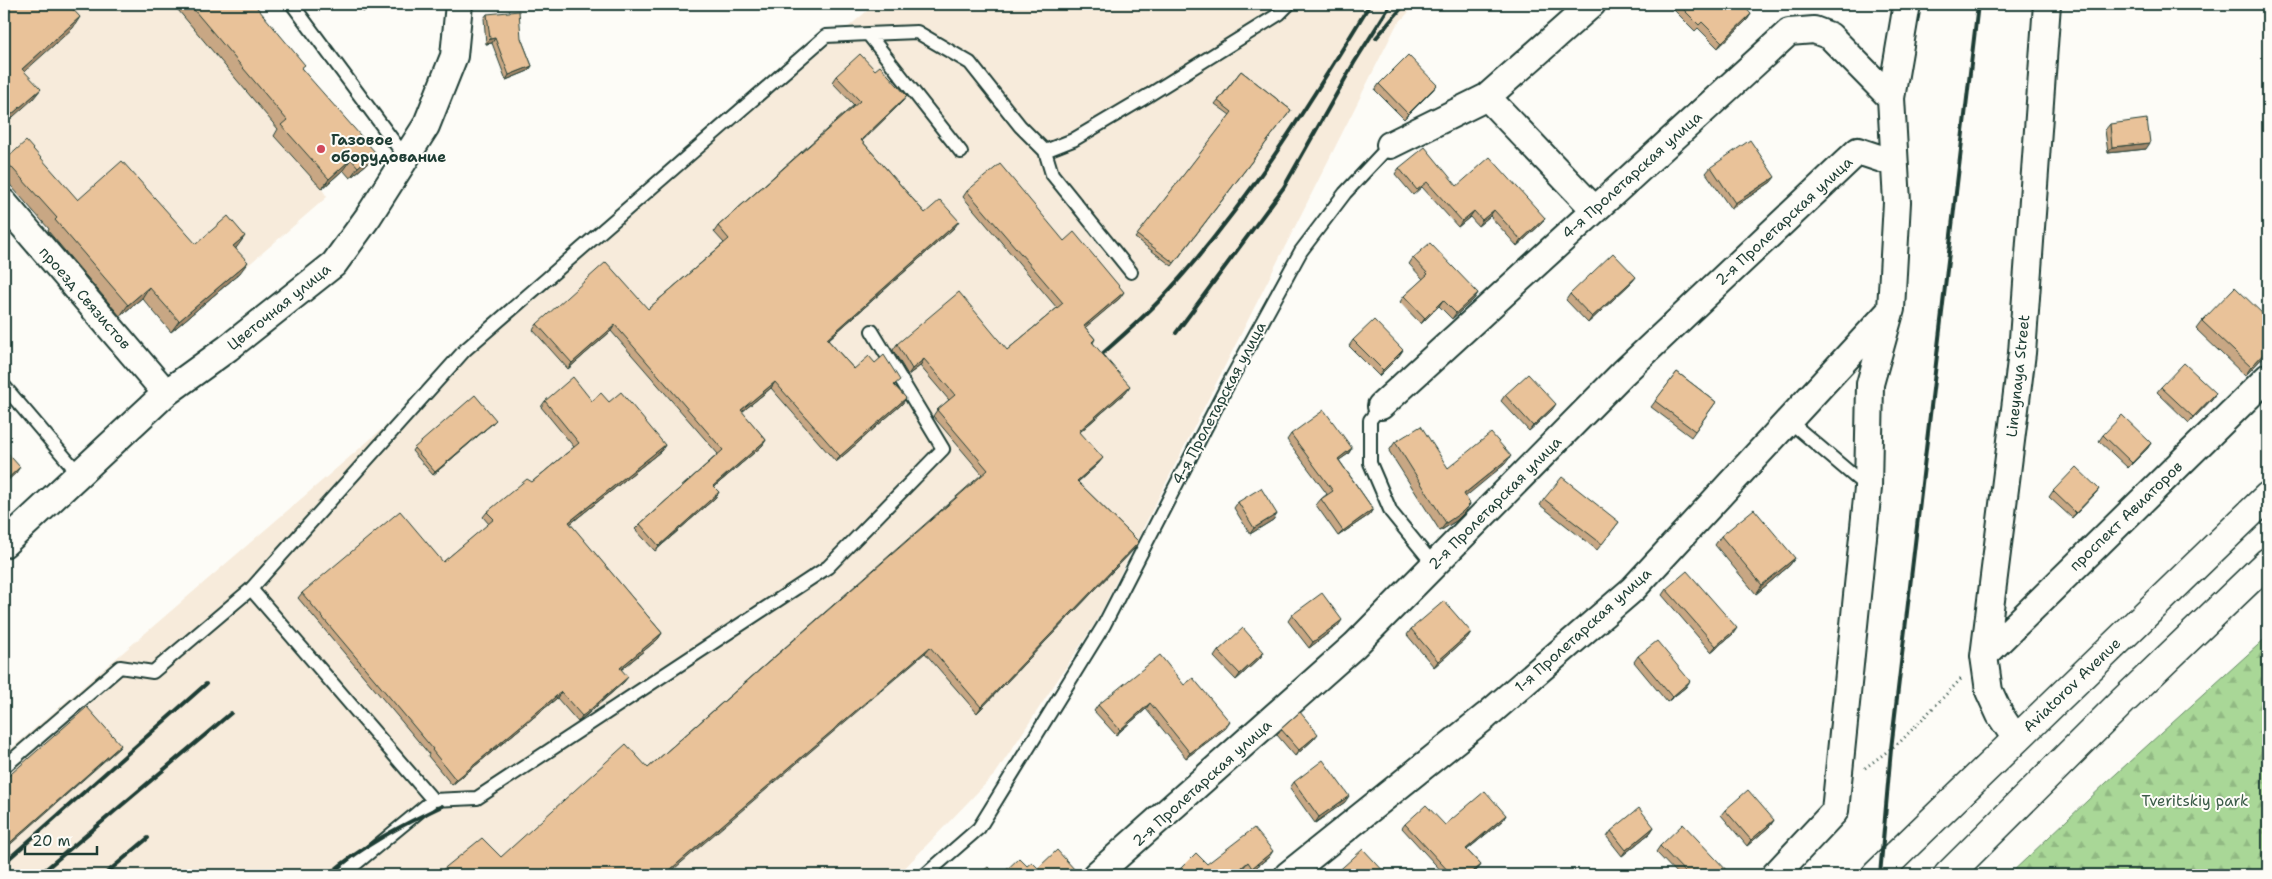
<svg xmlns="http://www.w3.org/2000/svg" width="2272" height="879" font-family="'Shantell Sans',sans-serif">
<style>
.built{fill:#f7ebdb}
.forest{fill:url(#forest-firs);stroke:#648a66}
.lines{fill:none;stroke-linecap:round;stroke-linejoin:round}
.service-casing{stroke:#1f3d34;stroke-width:16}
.minor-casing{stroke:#1f3d34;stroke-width:30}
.secondary-casing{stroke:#1f3d34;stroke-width:31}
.path{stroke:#1f3d34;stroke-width:3;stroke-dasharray:1 4;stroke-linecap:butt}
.service{stroke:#fdfcf7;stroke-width:12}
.minor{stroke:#fdfcf7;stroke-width:26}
.secondary{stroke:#fdfcf7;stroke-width:28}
.rail{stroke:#1f3d34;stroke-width:4}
.wall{fill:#c8a784;stroke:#1f3d34}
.shaded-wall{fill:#a3886b;stroke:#1f3d34}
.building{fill:#e9c299;stroke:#1f3d34}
.poi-dot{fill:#d1495b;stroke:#fdfcf7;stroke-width:2}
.labels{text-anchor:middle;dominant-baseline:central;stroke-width:4;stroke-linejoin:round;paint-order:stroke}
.poi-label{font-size:15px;font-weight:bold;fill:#1f3d34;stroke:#fdfcf7;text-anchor:start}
.street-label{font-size:15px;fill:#1f3d34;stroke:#fdfcf7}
.park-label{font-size:15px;fill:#3b5c48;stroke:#fdfcf7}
</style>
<defs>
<pattern id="forest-firs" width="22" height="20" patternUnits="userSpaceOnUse" patternTransform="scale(1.25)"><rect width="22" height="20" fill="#a9d797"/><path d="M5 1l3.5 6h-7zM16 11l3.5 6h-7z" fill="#91b983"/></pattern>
</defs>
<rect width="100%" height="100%" fill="#fdfcf7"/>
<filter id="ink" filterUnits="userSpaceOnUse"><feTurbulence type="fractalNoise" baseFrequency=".02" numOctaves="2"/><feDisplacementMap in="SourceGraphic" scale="10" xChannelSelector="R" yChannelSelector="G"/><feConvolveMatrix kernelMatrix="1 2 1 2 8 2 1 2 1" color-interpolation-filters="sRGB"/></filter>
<g filter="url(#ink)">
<!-- built -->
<path class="built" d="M4,4H237L313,101L368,163L350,178L343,170L322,189L327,197L171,332L142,298L118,318L44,234L49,229L4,178Z
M875,4H1416L1396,26L1096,622L996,773L898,875H4V755Z"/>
<!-- forest -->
<path class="forest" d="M2268,636V875H2009L2106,783Z"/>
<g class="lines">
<!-- service casing -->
<g class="service-casing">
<path id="service" d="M292,4L406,158
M868,34L917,32L970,63L1020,126L1045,151L1073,140L1149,95L1279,14L1289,4
M1045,151L1052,174L1131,272
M4,386L79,474
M1381,406L1370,420V463L1391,512L1434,565
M1788,420L1868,488
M4,767L120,667L153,672L251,589
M433,800L251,589L465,350L826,36L868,34L961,152
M342,875L433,800L477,798L828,567L943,449L872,331
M925,875L979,828L1104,625L1225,390L1301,251L1345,193L1390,145"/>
</g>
<!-- minor casing -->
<g class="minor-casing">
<path id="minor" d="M1487,97L1594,209
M1390,145L1487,97L1592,4
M4,203L166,393
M1381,406L1789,32L1814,30L1830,36L1891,98
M4,544L166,393L228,348L334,264L368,217L426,126L454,56L459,4
M1984,656L2268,377
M2016,739L2000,715L1989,691L1984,656L2022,353L2047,4
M1096,875L1355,645L1623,373L1858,151L1894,163
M1288,875L1486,716L1633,589L1888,313
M1775,875L1835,811L1868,488L1870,384L1891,309L1897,202L1891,98L1907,4"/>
</g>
<!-- secondary casing -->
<g class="secondary-casing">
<path id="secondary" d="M1876,875L2268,496
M1948,875L2123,701L2268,562"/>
</g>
<!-- path -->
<path class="path" d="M1865,768L1900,742L1961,679"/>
<!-- service -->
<use href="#service" class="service"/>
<!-- minor -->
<use href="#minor" class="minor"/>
<!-- secondary -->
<use href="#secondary" class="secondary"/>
<!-- rail -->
<path class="rail" d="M1376,38L1405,4
M1176,333L1284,187L1354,63L1391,4
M1092,363C1114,343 1138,323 1159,301C1243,212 1307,108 1370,4
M4,863L206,684
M39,875L231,713
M104,875L148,838
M328,875C366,844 398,827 442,806
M1880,875L1891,749L1978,4"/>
</g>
<!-- wall -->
<path class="wall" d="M173,4H254L302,69L368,163L350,178L343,170L322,189L274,136L278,129Z
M356,4H373L363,12Z
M1675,4H1711L1751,14L1747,20L1718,48L1698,28L1695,31L1672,8Z
M487,14L521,38L532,66L528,71L506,80L492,43L486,44L484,18Z
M1241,71L1291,110L1172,266L1135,238L1230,115L1215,104Z
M836,76L903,101L862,141L925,213L955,227L828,340L854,369L895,386L906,398L902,404L836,462L771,388L742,412L766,440L762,446L714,487L719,492L715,498L655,551L635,529L640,524L718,454L611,331L568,369L533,330L537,324L648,309L724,243L714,232L718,226L854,105L832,82Z
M1379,84L1433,90L1404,119L1375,90Z
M2110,124L2146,149L2108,153L2105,130Z
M5,160L78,200L196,244L237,247L236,248L240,273L171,332L142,298L120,316L48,231L49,229L4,178V162Z
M1711,167L1771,182L1731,209L1706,173Z
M1399,168L1457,186L1545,218L1541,224L1517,246L1490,216L1478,226L1470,217L1458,227L1422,187L1413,195L1395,174Z
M967,191L1064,241L1120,298L1085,327L1095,339L1093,343L1126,392L1080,432L1098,464L1078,482L1139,542L1135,548L977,713L925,653L501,857L648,768L982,474L933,416L937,410L949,400L920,366L908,375L893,350L897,344L1007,350L1057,308L963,197Z
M1413,258L1478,293L1474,299L1452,319L1439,306L1421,324L1400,302L1404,296L1423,279L1409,264Z
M1636,277L1631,283L1588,323L1566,300L1570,294Z
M2202,321L2268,352L2245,376L2196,329Z
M1353,340L1399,356L1379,376L1349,346Z
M1677,372L1716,402L1691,437L1651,407Z
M2161,387L2212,399L2189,423L2157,392Z
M1505,395L1552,410L1529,431L1501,401Z
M545,401H592L609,402L665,445L661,451L570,524L662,633L658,639L621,670L624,682L581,720L578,722L557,698L452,785L428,756L429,754L298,598L302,593L443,562L489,524L483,517L487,512L532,482L574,447L541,407Z
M496,420L494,422L433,475L412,451L414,448Z
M1291,434L1352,448L1348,454L1339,460L1373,509L1369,515L1338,536L1316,505L1321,499L1327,494L1287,440Z
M2103,435L2151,443L2147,449L2128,468L2099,441Z
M1395,442L1448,468L1505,464L1465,496L1470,504L1464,513L1456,521L1440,531L1389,451Z
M2099,489L2094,495L2072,518L2049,497L2053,491Z
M1544,499L1619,522L1597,550L1540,505Z
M1238,502L1277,514L1273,520L1250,534L1234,508Z
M1721,536L1795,558L1789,566L1756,594L1715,545Z
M1666,589L1733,634L1711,652L1662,595Z
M1292,615L1338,626L1309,648L1288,621Z
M1411,629L1471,632L1467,638L1434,667L1407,635Z
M1218,651L1264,652L1260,658L1236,680L1214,657Z
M1638,656L1686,687L1667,702L1634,662Z
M1184,685L1226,728L1186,758L1146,709L1116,735L1094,711L1098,705Z
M1281,729L1314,739L1295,756L1277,735Z
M1294,782L1345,802L1315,823L1290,788Z
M1725,810L1774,820L1770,826L1747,846L1721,815Z
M1506,815L1503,820L1467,850L1481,865L1478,869L1471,875H1445L1402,828L1405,824L1445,825Z
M1654,827L1650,833L1622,856L1607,837L1611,831Z
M1660,846L1730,874L1728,875H1678L1656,852Z
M1269,857L1248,874L1243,868L1235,875H1175L1179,870Z"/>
<!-- shaded-wall -->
<path class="shaded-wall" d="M369,4H373L363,12Z
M1751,14L1747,20L1718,48L1722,42Z
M80,17L73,28L15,80L22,69Z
M495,38L492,43L486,44L490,39Z
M532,66L528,71L506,80L509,75Z
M1437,85L1433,90L1404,119L1408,114Z
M41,89L33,99L4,125V121Z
M907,96L903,101L857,146L861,140Z
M2150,143L2146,149L2108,153L2112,147Z
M375,152L368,163L350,178L358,167Z
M351,159L343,170L322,189L329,179Z
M1775,177L1771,182L1731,209L1735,203Z
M1494,210L1490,216L1478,226L1482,220Z
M1474,211L1470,217L1458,227L1462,221Z
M1545,218L1541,224L1517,246L1521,240Z
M959,221L955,227L822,345L827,339Z
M245,236L237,247L226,256L233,246Z
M248,262L240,273L171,332L179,321Z
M1636,277L1631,283L1588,323L1592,317Z
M149,287L142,298L120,316L128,305Z
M1124,292L1120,298L1080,332L1084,326Z
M1478,293L1474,299L1452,319L1456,313Z
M1443,300L1439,306L1421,324L1425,318Z
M615,325L611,331L568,369L572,363Z
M2268,349V352L2245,376L2251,367Z
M1403,350L1399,356L1379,376L1383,370Z
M924,359L920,366L908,375L912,369Z
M775,382L771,388L737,416L741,410Z
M1130,386L1126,392L1074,437L1079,431Z
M2216,393L2212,399L2189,423L2193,417Z
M906,398L902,404L836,462L840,456Z
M1556,404L1552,410L1529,431L1533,426Z
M496,420L494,422L433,475L435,472Z
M766,440L762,446L709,491L713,486Z
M2151,443L2147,449L2128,468L2132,463Z
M665,445L661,451L565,528L569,522Z
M1352,448L1348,454L1334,464L1338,459Z
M1511,456L1505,464L1458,503L1464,494Z
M1103,458L1098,464L1072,487L1077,481Z
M20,467L16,473L4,484V482Z
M2099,489L2094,495L2072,518L2076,513Z
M719,492L715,498L655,551L659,546Z
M1470,504L1464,513L1456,521L1440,531L1446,523Z
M1373,509L1369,515L1338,536L1343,531Z
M1277,514L1273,520L1250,534L1254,528Z
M1139,542L1135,548L977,713L981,707Z
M1795,558L1789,566L1756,594L1762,585Z
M1342,620L1338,626L1309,648L1313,642Z
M1737,628L1733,634L1711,652L1716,646Z
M1471,632L1467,638L1434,667L1438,661Z
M662,633L658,639L616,674L620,668Z
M930,647L925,653L667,875H664Z
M1264,652L1260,658L1236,680L1240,674Z
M628,677L624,682L578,722L582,716Z
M1690,681L1686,687L1667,702L1672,697Z
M561,692L557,698L452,785L456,780Z
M1150,703L1146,709L1116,735L1120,730Z
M1230,722L1226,728L1186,758L1190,753Z
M1318,734L1314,739L1295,756L1299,750Z
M121,745L119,748L4,850V848Z
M1349,796L1345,802L1315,823L1319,817Z
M1506,815L1503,820L1463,853L1466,849Z
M1774,820L1770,826L1747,846L1751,840Z
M1654,827L1650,833L1622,856L1626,850Z
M1273,851L1269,857L1248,874L1252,868Z
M1248,862L1243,868L1235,875H1233Z
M1481,865L1478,869L1471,875H1469Z"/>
<!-- building -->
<path class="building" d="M4,4H68L80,17L22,69L41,89L4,121Z
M189,4H254L305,65L301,68L375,152L358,167L351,159L329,179L281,125L287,120Z
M1678,4H1742L1751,14L1722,42L1702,22L1699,25Z
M519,11L521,38L532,66L509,75L495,38L490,39L487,14Z
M860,54L875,70L880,66L907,96L861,140L925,213L940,200L959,221L827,339L854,369L869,356L875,363L884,355L900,380L894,385L906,398L840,456L775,382L741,410L766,440L713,486L719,492L659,546L640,524L723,450L615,325L572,363L537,324L606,262L648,309L729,239L718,226L860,101L836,76Z
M1408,55L1437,85L1408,114L1379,84Z
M1241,71L1291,110L1174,263L1137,235L1232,112L1218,101Z
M2147,119L2150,143L2112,147L2110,124Z
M1750,140L1775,177L1735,203L1711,167Z
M26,141L78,200L122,161L196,244L228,216L245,236L233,246L248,262L179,321L149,287L128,305L55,220L57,218L5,160Z
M1425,147L1457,186L1490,157L1545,218L1521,240L1494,210L1482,220L1474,211L1462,221L1427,182L1417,190L1399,168Z
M1000,164L1064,241L1074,232L1124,292L1084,326L1095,339L1092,342L1130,386L1079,431L1103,458L1077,481L1139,542L981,707L930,647L664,875H436L482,838L501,857L626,744L648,768L988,470L937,410L955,395L924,359L912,369L897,344L959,292L1007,350L1063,303L967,191Z
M1430,243L1478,293L1456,313L1443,300L1425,318L1404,296L1428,274L1413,258Z
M1613,253L1636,277L1592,317L1570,294Z
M2235,287L2268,319V349L2251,367L2202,321Z
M1374,320L1403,350L1383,370L1353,340Z
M2184,363L2216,393L2193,417L2161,387Z
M1677,372L1716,402L1695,431L1655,401Z
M1528,374L1556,404L1533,426L1505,395Z
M573,377L592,401L601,393L609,402L621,392L665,445L569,522L662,633L620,668L628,677L585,714L582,716L561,692L456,780L432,750L433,749L302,593L400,511L443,562L494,519L487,512L527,479L532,482L579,443L545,401Z
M475,395L496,420L435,472L414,448Z
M1324,410L1352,448L1338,459L1373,509L1343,531L1321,499L1333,491L1291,434Z
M2122,415L2151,443L2132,463L2103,435Z
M1421,426L1448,468L1491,433L1511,456L1464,494L1470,504L1462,512L1446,523L1395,442Z
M4,449L20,467L4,482Z
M2076,467L2099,489L2076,513L2053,491Z
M1562,477L1619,522L1602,544L1544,499Z
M1261,488L1277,514L1254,528L1238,502Z
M1754,509L1795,558L1762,585L1721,536Z
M1687,571L1737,628L1716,646L1666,589Z
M1322,593L1342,620L1313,642L1292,615Z
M1444,601L1471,632L1438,661L1411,629Z
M1243,628L1264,652L1240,674L1218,651Z
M1657,641L1690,681L1672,697L1638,656Z
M1160,655L1184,685L1193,678L1230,722L1190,753L1150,703L1120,730L1098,705Z
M87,707L121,745L4,848V780Z
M1300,712L1318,734L1299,750L1281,729Z
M1323,760L1349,796L1319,817L1294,782Z
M1748,790L1774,820L1751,840L1725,810Z
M1485,791L1506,815L1466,849L1481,865L1469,875H1452L1405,824L1426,805L1445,825Z
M1639,808L1654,827L1626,850L1611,831Z
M1683,824L1730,874L1728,875H1688L1660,846Z
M1254,828L1273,851L1252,868L1248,862L1233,875H1184L1179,870L1196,853L1207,864Z
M1363,849L1387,875H1334Z
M1057,850L1075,870L1069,875H1001L1019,858L1027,866L1032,862L1038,868Z
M988,867L996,875H978Z"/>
</g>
<!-- markers -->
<circle class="poi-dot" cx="321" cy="149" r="5"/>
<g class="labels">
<!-- poi labels -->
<g class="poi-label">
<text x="331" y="140">Газовое<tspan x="331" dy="17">оборудование</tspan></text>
</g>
<!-- street labels -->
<g class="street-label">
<text transform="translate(1632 175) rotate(-42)">4-я Пролетарская улица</text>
<text transform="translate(1784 221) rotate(-43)">2-я Пролетарская улица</text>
<text transform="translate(85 298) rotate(49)">проезд Связистов</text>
<text transform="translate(279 307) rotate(-39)">Цветочная улица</text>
<text transform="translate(2018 376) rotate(-84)">Lineynaya Street</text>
<text transform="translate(1219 403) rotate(-62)">4-я Пролетарская улица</text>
<text transform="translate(1495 503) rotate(-45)">2-я Пролетарская улица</text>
<text transform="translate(2126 516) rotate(-44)">проспект Авиаторов</text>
<text transform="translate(1583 630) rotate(-42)">1-я Пролетарская улица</text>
<text transform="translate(2072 685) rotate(-44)">Aviatorov Avenue</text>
<text transform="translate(1202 783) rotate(-42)">2-я Пролетарская улица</text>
</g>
<!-- park labels -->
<g class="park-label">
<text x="2195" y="801">Tveritskiy park</text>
</g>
</g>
<!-- margin -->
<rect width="2272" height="879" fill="none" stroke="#fdfcf7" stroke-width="20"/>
<rect x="10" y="10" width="2252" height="859" fill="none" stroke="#1f3d34" stroke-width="2" filter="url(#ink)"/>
<!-- scale -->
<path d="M25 846v8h72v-8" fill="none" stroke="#1f3d34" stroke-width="2.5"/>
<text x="32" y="846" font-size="15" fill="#1f3d34" stroke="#fdfcf7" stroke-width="4" paint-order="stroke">20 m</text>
</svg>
